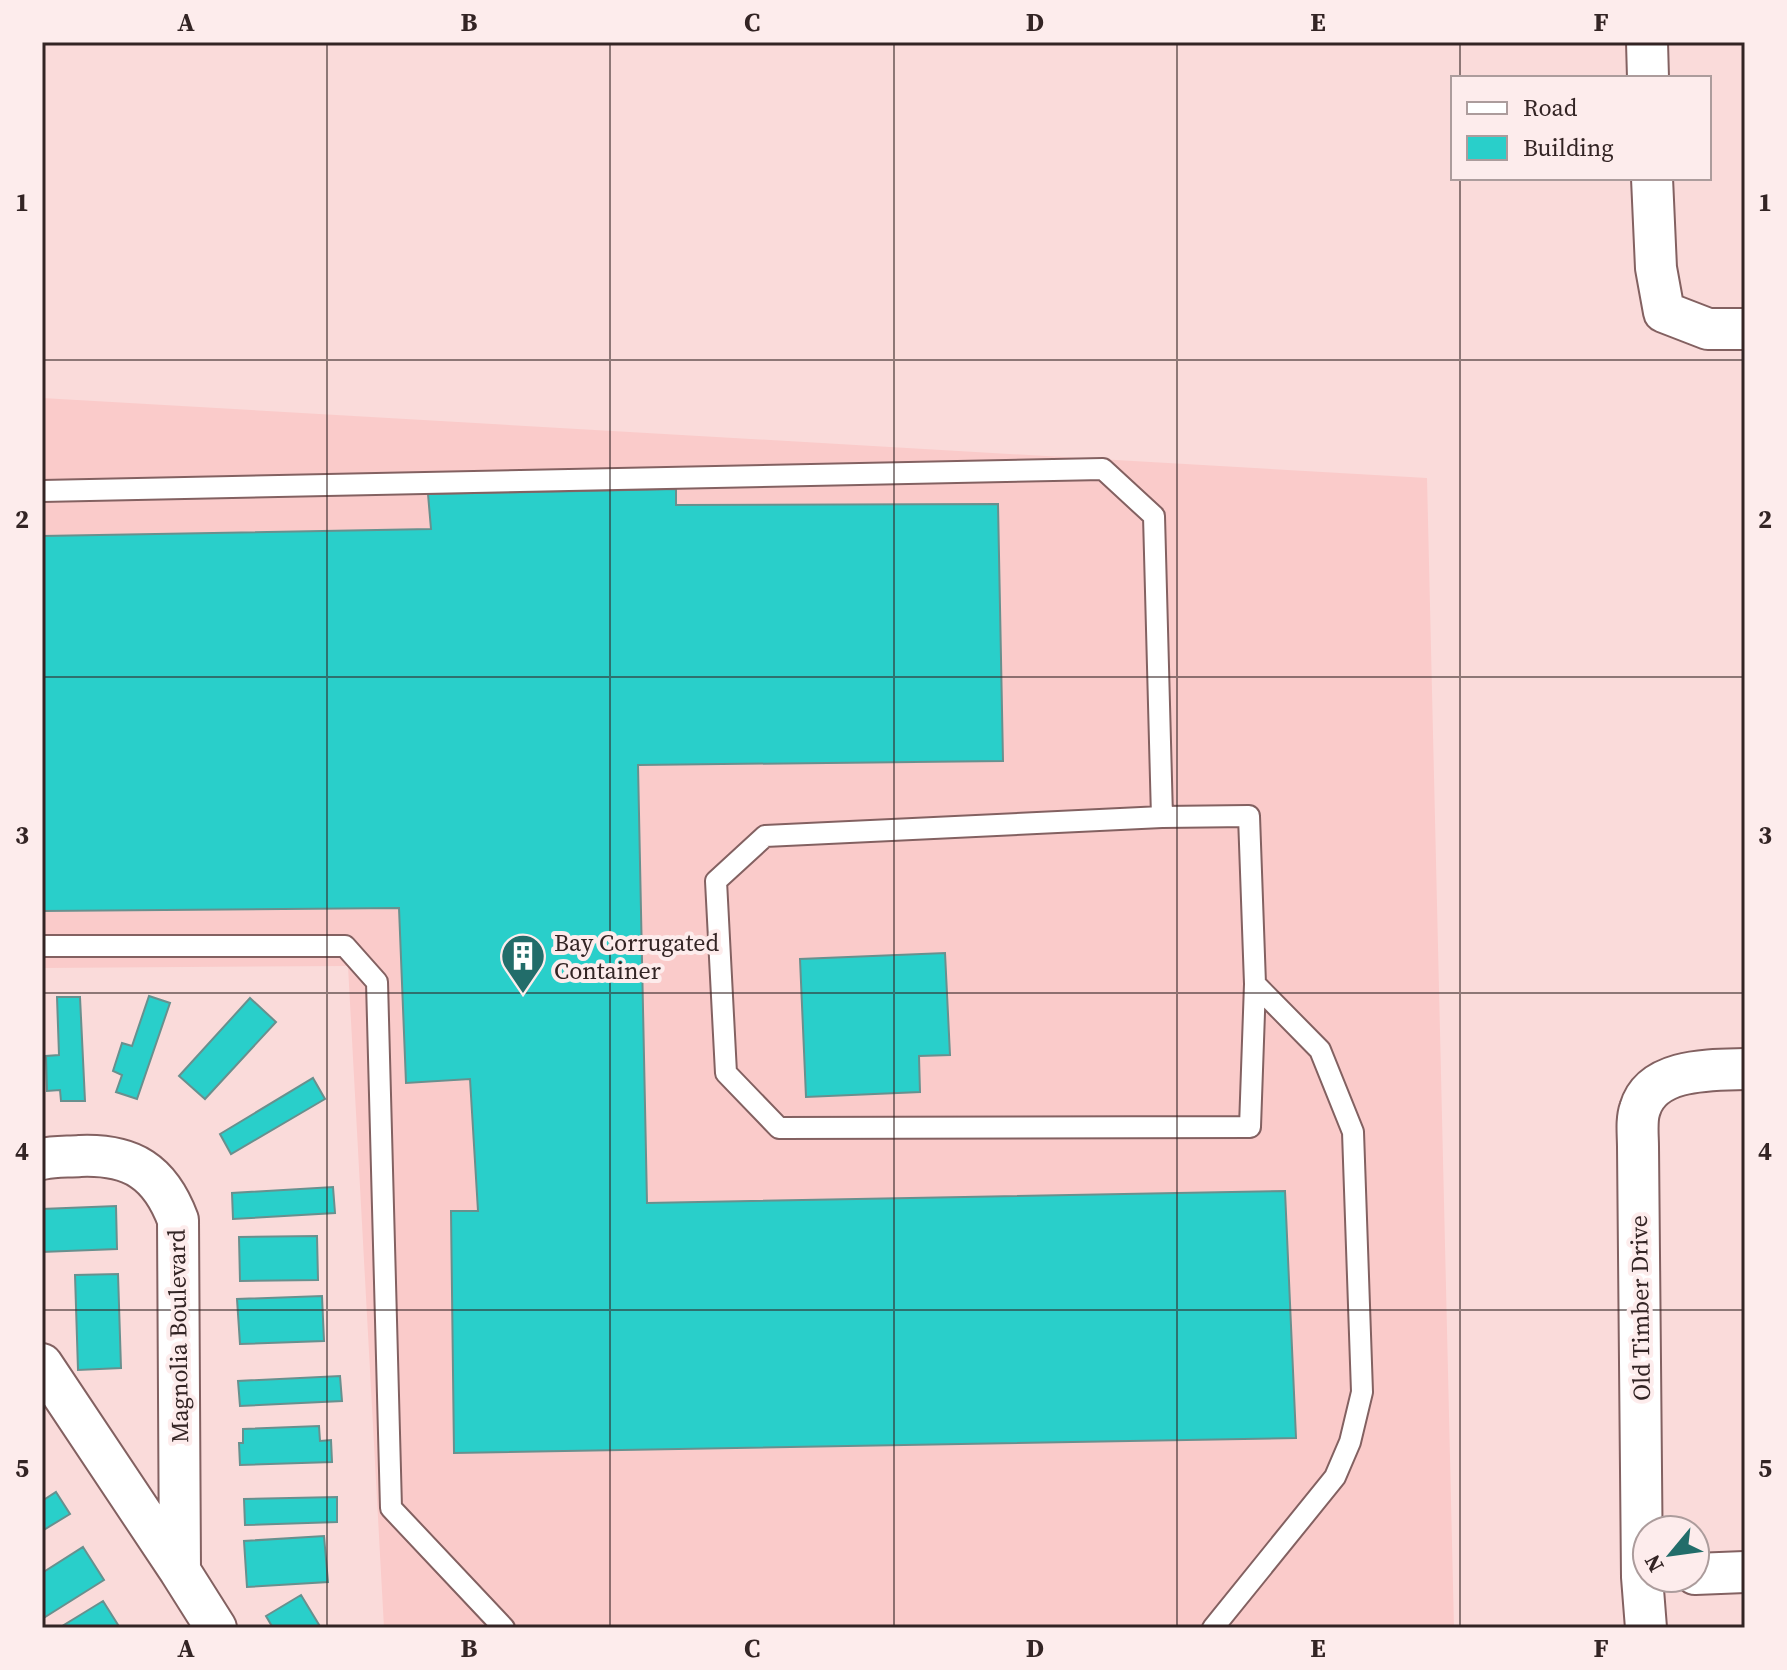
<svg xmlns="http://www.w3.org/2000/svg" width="1787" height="1670" font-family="'Source Serif 4',serif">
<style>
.built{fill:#facbca}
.building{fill:#29cfca;stroke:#68908e;stroke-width:2}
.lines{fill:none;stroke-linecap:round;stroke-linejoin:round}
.service-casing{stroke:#836161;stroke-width:24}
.minor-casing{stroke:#836161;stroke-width:44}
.service{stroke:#fff;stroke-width:20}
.minor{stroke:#fff;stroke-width:40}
.grid{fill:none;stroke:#332424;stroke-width:2;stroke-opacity:0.55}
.labels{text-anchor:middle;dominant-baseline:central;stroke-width:8;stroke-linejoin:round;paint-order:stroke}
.poi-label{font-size:24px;fill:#332424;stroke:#fdecec;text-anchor:start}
.street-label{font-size:24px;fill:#332424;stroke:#fdecec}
.neatline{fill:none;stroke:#332424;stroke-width:3}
.grid-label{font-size:26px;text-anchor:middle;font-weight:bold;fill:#332424}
</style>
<rect width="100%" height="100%" fill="#fadbda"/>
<!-- built -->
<path class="built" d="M42,398L1427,478L1454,1628H384L348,966L42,968Z"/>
<!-- building -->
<path class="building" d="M676,489V505L998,504L1003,761L638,765L647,1203L1285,1191L1296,1438L454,1453L451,1211H478L470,1079L406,1083L399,908L42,911V536L431,529L428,494Z
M945,953L950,1055L919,1056L920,1092L806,1097L800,959Z
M149,996L170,1003L137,1099L116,1092L122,1075L113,1071L122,1043L132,1046Z
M57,997H80L85,1101H61L60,1090L47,1091L46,1056L59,1055Z
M250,998L276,1022L205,1099L179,1076Z
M313,1078L325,1099L231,1154L220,1134Z
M333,1187L335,1213L233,1219L232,1193Z
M116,1206L117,1249L42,1252V1209Z
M317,1236L318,1280L240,1281L239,1237Z
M118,1274L121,1368L78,1370L75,1275Z
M322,1296L324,1341L240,1344L237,1299Z
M340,1376L342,1401L240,1406L238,1381Z
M319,1426L320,1441L331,1440L332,1462L240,1465L239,1443H243V1429Z
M56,1492L70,1514L42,1531V1501Z
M337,1497V1522L245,1525L244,1499Z
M324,1536L328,1582L247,1587L244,1541Z
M83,1547L104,1580L42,1619V1573Z
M301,1595L321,1628H273L266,1616Z
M103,1601L120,1628H59Z"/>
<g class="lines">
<!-- service casing -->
<g class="service-casing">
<path id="service" d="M42,491L1103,469L1154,516L1162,817
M1249,816L1255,984L1250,1127L779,1128L726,1073L716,881L765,836L1162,817Z
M42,946H345L377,982L391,1508L504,1628
M1213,1628L1335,1477L1350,1442L1362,1392L1353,1132L1320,1050L1255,984"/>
</g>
<!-- minor casing -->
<g class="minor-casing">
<path id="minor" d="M1647,42L1648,78
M1652,178L1656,268L1664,312L1708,329H1745
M42,1159C54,1156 68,1157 80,1156C132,1154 160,1172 178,1220L180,1571L42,1364
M180,1571L216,1628
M1695,1574L1745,1572
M1646,1628L1642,1577L1638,1147C1638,1135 1636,1120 1640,1109C1652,1068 1710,1070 1745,1069"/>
</g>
<!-- service -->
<use href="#service" class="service"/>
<!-- minor -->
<use href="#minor" class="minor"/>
</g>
<!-- grid -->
<path class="grid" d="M327,42V1628M610,42V1628M894,42V1628M1177,42V1628M1460,42V78M1460,178V1628M42,360H1745M42,677H1745M42,993H1745M42,1310H1745"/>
<!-- icons -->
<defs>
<g id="building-pin" transform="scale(2.3)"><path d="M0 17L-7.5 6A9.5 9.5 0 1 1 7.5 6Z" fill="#226d6a" stroke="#fdecec"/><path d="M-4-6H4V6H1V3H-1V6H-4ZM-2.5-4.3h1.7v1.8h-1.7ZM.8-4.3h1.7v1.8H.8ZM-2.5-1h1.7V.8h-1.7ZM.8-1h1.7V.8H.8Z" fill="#fff"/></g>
</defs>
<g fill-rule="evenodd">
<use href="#building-pin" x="523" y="956"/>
</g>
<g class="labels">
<!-- poi labels -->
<g class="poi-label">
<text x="554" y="942">Bay Corrugated<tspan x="554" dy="28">Container</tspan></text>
</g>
<!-- street labels -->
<g class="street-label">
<text transform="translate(1640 1308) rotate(-91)">Old Timber Drive</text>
<text transform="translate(178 1336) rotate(-91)">Magnolia Boulevard</text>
</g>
</g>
<!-- border -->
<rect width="1787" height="1670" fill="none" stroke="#fdecec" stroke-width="88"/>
<!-- legend -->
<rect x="1451" y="76" width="260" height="104" fill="#fdecec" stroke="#ac9c9c" stroke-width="2"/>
<rect x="1467" y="102" width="40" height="12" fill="#ffffff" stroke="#ac9c9c" stroke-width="2"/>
<text x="1523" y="116" font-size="24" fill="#332424">Road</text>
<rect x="1467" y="136" width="40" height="24" fill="#29cfca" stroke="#ac9c9c" stroke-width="2"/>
<text x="1523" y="156" font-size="24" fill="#332424">Building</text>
<!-- north arrow -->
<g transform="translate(1671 1554) rotate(241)"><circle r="38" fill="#fdecec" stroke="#ac9c9c" stroke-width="2"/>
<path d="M0-6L14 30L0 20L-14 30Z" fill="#226d6a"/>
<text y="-12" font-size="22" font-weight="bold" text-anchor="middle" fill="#332424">N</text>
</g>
<rect x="44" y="44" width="1699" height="1582" class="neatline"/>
<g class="grid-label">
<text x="186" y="31">A</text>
<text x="469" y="31">B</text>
<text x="752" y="31">C</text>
<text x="1035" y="31">D</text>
<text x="1318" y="31">E</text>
<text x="1601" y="31">F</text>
<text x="22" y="211">1</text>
<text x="1765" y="211">1</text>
<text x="22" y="528">2</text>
<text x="1765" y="528">2</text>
<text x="22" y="844">3</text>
<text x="1765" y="844">3</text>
<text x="22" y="1160">4</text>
<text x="1765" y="1160">4</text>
<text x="22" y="1477">5</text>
<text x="1765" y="1477">5</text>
<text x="186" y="1657">A</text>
<text x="469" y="1657">B</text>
<text x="752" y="1657">C</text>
<text x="1035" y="1657">D</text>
<text x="1318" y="1657">E</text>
<text x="1601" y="1657">F</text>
</g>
</svg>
